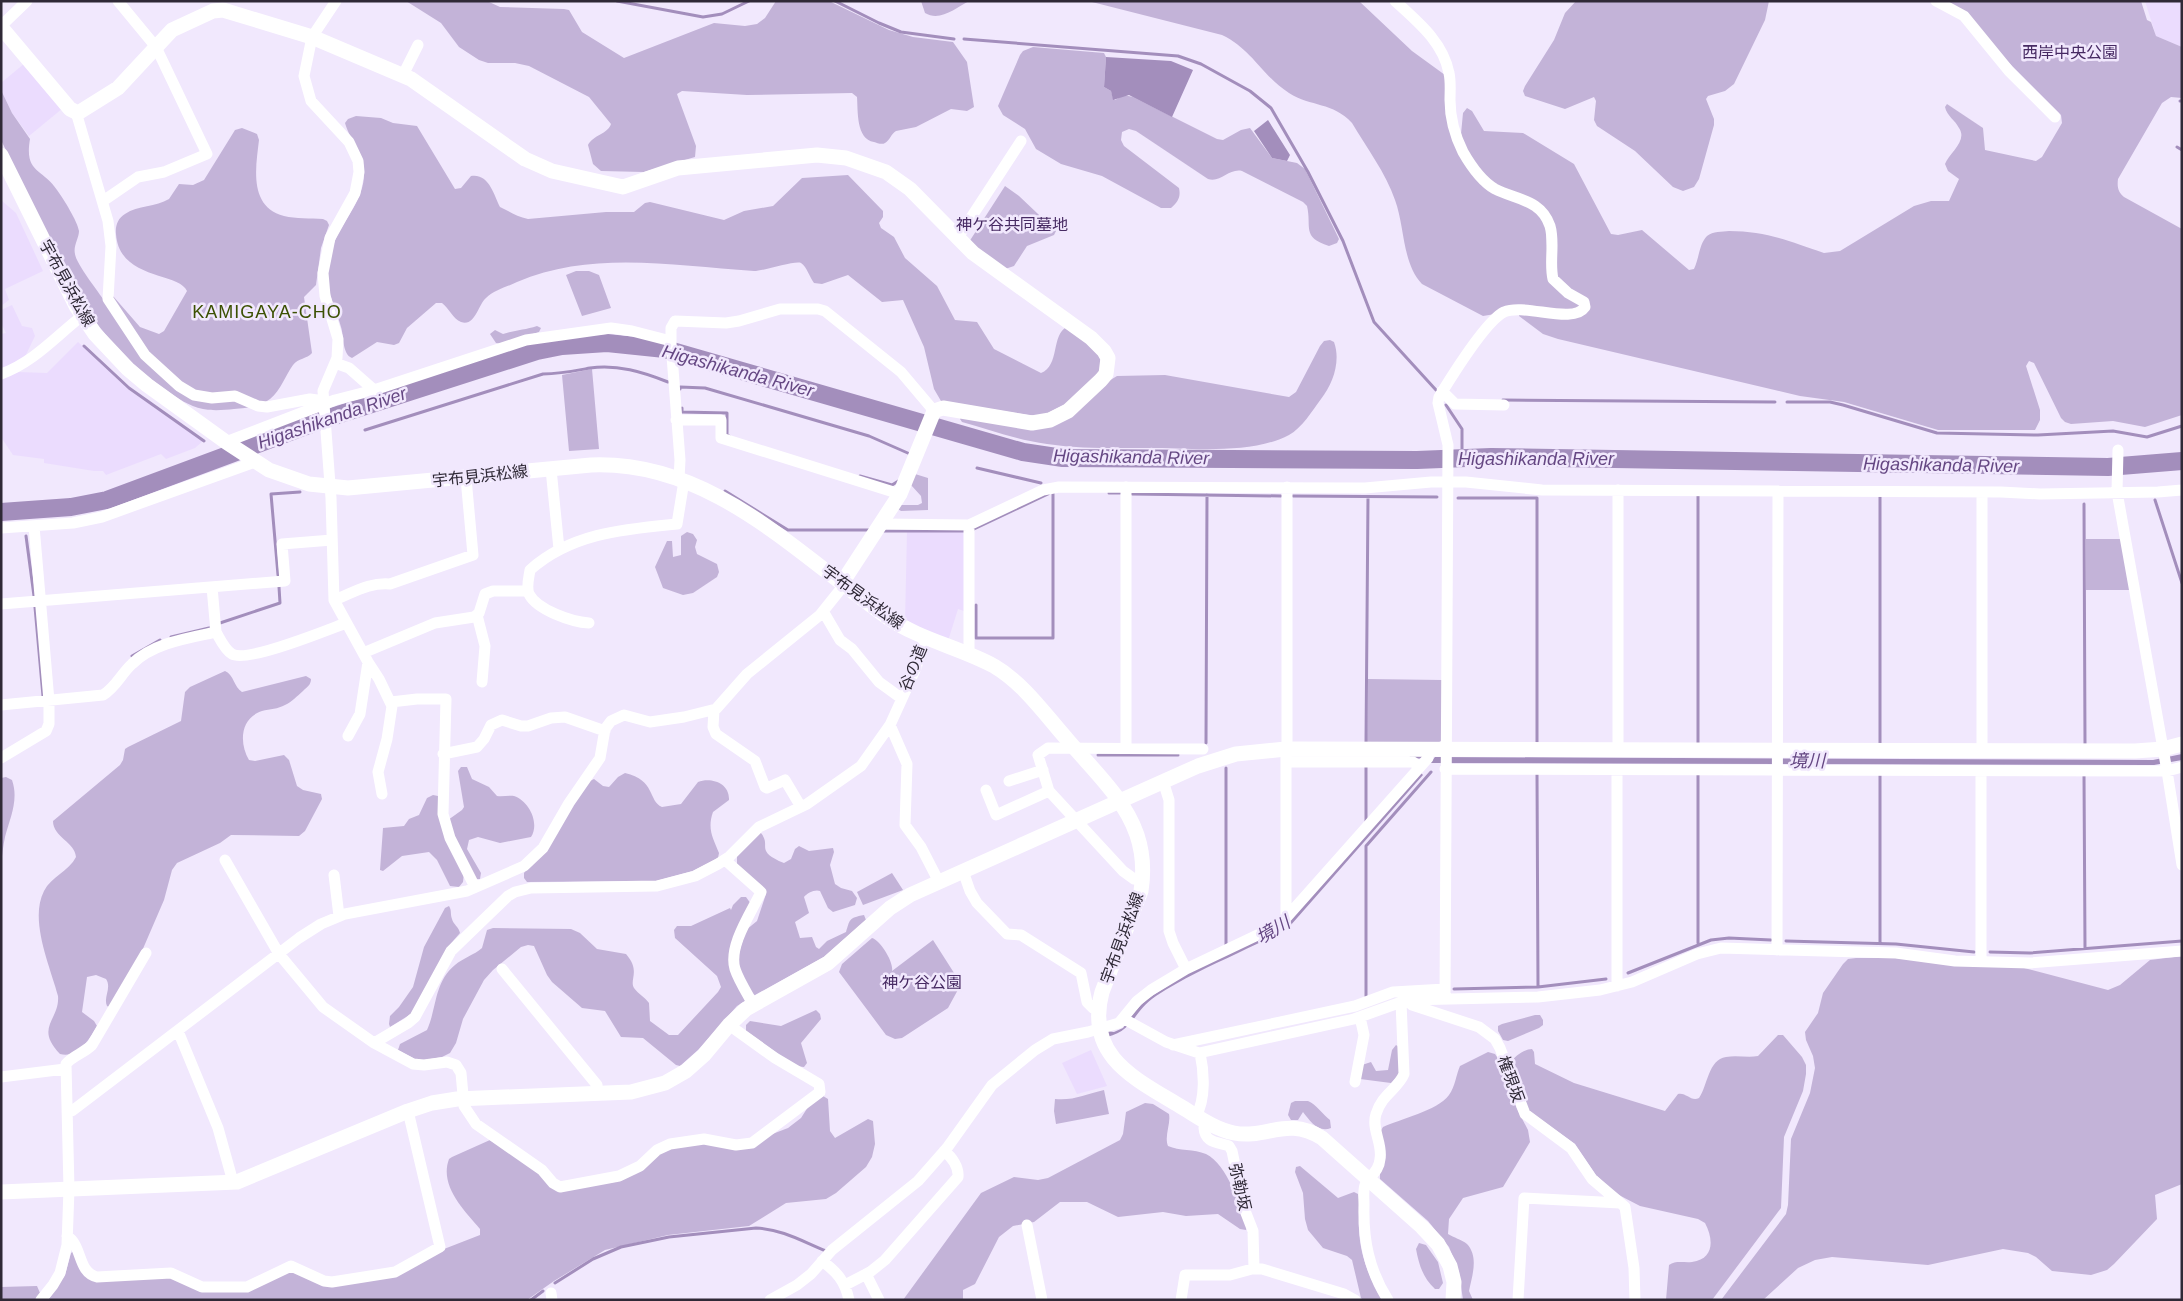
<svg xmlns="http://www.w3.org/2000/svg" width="2183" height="1301" font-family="Helvetica,'Noto Sans JP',sans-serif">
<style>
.built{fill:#ebdcfe}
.green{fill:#c3b3d8}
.water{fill:#a38ebc}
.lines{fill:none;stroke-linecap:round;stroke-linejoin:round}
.stream{stroke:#a38ebc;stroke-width:3}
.river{stroke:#a38ebc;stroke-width:18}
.street{stroke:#fff;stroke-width:11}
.secondary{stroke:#fff;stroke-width:15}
.labels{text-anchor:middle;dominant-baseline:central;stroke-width:5;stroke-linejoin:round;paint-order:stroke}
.park-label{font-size:16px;fill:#472a63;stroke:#f1e8fd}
.street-label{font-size:16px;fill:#2f2936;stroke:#f1e8fd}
.neighbourhood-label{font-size:18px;letter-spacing:1px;fill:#3b5002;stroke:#f1e8fd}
.water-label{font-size:18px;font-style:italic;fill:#654783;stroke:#f1e8fd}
</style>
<rect width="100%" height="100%" fill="#f1e8fd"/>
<!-- built -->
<path class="built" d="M2145,1H2182V47L2156,36Z
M25,63L63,108L29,136L12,113L1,90V83Z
M1,200L16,213L43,271L5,289L9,300L1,306Z
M12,305L22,326L32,328L35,336L24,359L1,370V334L6,333L1,323V310Z
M78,342L129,390L203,441L195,448L166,459L161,454L106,475L103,471H94L44,463V459L13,455L1,437V379L18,372L47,373Z
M907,531L964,532V611L958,609L948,641L905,622Z
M1091,1050L1107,1086L1077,1094L1062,1063Z"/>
<!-- green -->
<path class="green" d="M406,1H487L500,7L564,9L569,10L582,32L624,58L714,23L745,26L757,24L765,18L776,1H829L889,30L913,37L953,42L967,62L974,107L967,111L951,109L916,127L896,131C891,134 890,140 885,143C882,145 877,143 874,142C856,139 858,111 857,97L852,93L747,95L682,91L677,94L678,97L696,146L695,157L644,172L601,171L593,164L588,145C593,135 608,134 611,124L589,97L529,66L515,63H488L479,60L459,47L441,23Z
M921,1H969C956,8 940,22 925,13Z
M1088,1H1359L1412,51L1445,75L1469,168L1540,215L1546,227L1548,273L1581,304L1576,309L1495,314L1483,316L1422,284C1402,263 1405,227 1395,200C1386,173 1366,147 1352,123C1333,102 1311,107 1289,93C1263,77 1252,49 1222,35Z
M1576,1H1769L1765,20L1734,84L1725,91L1708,96L1706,99L1714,119V125L1699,179L1694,187L1683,191L1673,187L1635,151L1597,126L1594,120L1596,101L1594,97L1565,109L1525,96L1523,91L1525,86L1554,40L1565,13Z
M1947,1H2141L2147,20L2151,22L2156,36L2182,47V98L2171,97L2162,103L2118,179C2117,187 2118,192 2124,197L2182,229V415L2145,427L2113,421L2071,424L2065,422L2061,418L2034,363L2029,361L2026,366L2040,410V420L2035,430H1938L1844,402L1800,396L1558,339L1543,334L1519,316V313H1585L1569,290L1556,278L1553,225L1485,177L1466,150L1461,134L1463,113L1467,108L1472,111L1484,131L1523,133L1574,164L1611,234L1618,235L1642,230L1689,270L1694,269C1699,259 1699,244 1707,236C1713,231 1722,232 1729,231C1766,231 1789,241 1824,253L1840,251L1914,206L1931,201H1949L1959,179L1948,171L1945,164C1949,153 1968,141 1959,128C1955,120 1947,116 1945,107L1947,104L1983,128L1985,150L2036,161L2042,157L2062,123L2061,115Z
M1033,47L1104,53L1106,57L1104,87L1111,91L1113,98L1115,100L1124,95L1133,97L1217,139L1223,140L1241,130L1250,128L1272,158L1297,163L1305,169L1339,239L1337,243L1329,246C1301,237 1312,227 1307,206L1303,202L1242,171C1229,168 1221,183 1208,179L1136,131L1129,129L1122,132L1121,140L1124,146L1179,188C1181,197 1178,202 1171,208H1161L1102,176L1061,164L1036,149L1025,129L1003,115L998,106L1020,55L1023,51Z
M1,90L12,113L30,139C24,174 43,168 57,190C63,198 78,222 79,231C79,238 73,246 75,254C76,264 101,295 108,306L113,296L140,327L159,334L164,331L187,291C179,272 119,280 116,234C115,226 118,218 125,214C138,205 156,207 169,199L179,184L193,185L204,180L235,130L242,128L257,134L259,140C256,166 248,207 284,216C296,219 310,218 323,219L327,221L329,225L321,248L316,285L304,297L312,353C307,359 298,358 293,365C285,376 281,390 270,399C259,407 246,408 234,409C224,410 213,411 203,409C189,406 177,398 166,390C126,362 94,326 71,283L1,140Z
M356,116L381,118L393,123L417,126L455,189L461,188L471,176C489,173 494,195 500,207C509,211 517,217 528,219L606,212H634L645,203L650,202L724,220L744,211L773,206L802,178L848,175L883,211V217L879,223L881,228L894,237L905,258L937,286L955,320L977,322L994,349L1041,373C1060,366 1051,334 1067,327L1100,354L1101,372L1071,401L1040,417L941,401L934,389L924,347L903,300L882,302L848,275L822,284L814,283C810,278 807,267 801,263C796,260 764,271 754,271C673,266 593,250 517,282C507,287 494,290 486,298C478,305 475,327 461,322C453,319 449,308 442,303H436L407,328L399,343L394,345L377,342L352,358C342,354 344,336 341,327C336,309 326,291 328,272C329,262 332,247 336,238C346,217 365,197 364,172C364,152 350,141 345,123L348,119Z
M1005,186L1019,196L1056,231L1054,235L1027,246L1014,266L1005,269L969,242Z
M576,271H589L599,275L611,308L582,316L566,275Z
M537,326L541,328L539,332L501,344L496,343L490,334L495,330L503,334C515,330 525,330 537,326Z
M1330,340L1334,342C1341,361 1333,384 1321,399C1312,411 1302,428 1289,435C1251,455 1191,448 1149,448C1115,448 1081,449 1047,444C1018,440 990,430 962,422L960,419L961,417L1031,428L1117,376L1165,375L1289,397L1296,392L1320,346L1324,341Z
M592,369L599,449L569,451L562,375Z
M915,474L928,478V510L901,511L898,509L901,505H918L922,503L921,496L911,485Z
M687,532L693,534L697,540L695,547L697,554L717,564L719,572L717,577L693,593L683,595L663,588L655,567L667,541H672L673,557L681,555V536Z
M2086,539H2123L2132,590H2086Z
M225,671C234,675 234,687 242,692L306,676L311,679C311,685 307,687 303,691C297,696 292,702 285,705C278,709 270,709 262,711C240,718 239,743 249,760L255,761L284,755L289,760L297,786L303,790L321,794L322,799L305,831L299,836L231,835L220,843L177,863L172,870L164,900L142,951L109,1007L107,1006C103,997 112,988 106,979L96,975L87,977L82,1012L94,1021L97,1026C90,1039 77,1059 60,1054C34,1027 60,1020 58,996C50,966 29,920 44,891C51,877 69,871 76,857C75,842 53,837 53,821L120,765L123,760L125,749L128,747L181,721L185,692L190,687Z
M1368,679L1442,680V740L1438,743H1367Z
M461,767H467L472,779L489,787L497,796C503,797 509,795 514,796C529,801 540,823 531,837L500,843L478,837L469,840L467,849L481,873L480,879H476L458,847L448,820L462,810L464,807L458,771Z
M625,773C656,780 648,801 662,807L681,804L698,782C711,777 730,783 729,800L713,812C707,829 713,838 719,853L718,858L693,871L656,881L527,882L524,878V873L590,781L594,779L603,786L609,787L618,777Z
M6,777L12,780C19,800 10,818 5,837C3,846 2,856 1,865V778Z
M433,795L438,796L464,873L463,882L459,887L450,886L437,860L429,852L402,856L383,871L380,870L383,828L404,826L409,819L419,815L427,798Z
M760,832C773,846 753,850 784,863L791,859L795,849L799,846L809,851L833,848L834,852L830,865L835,884L841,888L852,891L857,898L855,905L833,912L828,908L820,891C815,889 807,893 804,897L809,913L795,922L800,938L812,937L816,947L819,949L827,941L846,932C850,920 848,918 864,915L866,920L824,957L755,995L751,994L736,962L746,930L757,921L766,894L737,865V855Z
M892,873L903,890L863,905L857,892Z
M741,897H746L751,904L735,940L745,1001L737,1006L698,1050L680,1066L676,1065L643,1038L621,1037L605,1011L582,1008L552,982L547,975L534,946L528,945L521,947L493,970L484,980L463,1019L456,1043L450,1053L442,1057L419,1061L398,1050L400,1044L427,1030C437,1008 434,982 455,965C463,958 474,955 482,948L487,930L493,928L571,929L580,933L597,949L626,954C641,971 629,980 634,988C638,994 645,997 649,1003L650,1021L669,1035H678L718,992L721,987L717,976L675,938L674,930L677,926H691L730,908L731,910L733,905Z
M449,906C452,911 450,913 452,919C453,924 459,927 460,933L447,948L411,1014L390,1027L389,1024L390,1016L399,1007L413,987L424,947L445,908Z
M872,938C880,940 894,962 892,971L933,940L956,976L953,982H959L960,986L948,1008L902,1038L895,1039L886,1035L839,972L842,964Z
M2182,956V1184L2155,1195L2157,1219L2114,1264L2107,1270L2091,1275L2052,1271L2036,1257L2028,1253L2003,1249L1928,1265L1832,1257L1815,1260L1798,1268L1763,1300H1721L1786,1214L1788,1205L1791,1139L1810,1093L1815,1068L1813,1056L1806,1040L1805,1032L1818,1013L1823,993L1843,964L1848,959L1856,958H1896L2024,968L2108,990L2120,985L2150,960Z
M816,1010L820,1014L821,1019L801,1043L807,1063L804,1067L795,1066L746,1031V1025L750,1021L781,1026Z
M1535,1015H1540L1543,1020V1025L1539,1028L1508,1041L1503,1040L1498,1031V1026L1502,1024Z
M1778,1035H1783L1802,1057L1806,1065V1074L1803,1091L1784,1137L1781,1208L1712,1300H1666L1669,1265C1676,1260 1684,1263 1692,1262C1714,1259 1714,1240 1705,1223L1698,1219L1640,1206L1615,1193L1596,1175L1575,1144L1529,1111L1511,1063C1514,1056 1525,1049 1532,1049L1534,1052L1535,1064L1574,1083L1665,1111L1678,1094C1686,1092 1691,1102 1699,1098C1708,1085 1708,1060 1726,1057C1737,1055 1748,1058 1758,1056Z
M1396,1045L1399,1047L1401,1073L1391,1083L1360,1079L1362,1065L1371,1062L1376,1071L1388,1070L1392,1050Z
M1488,1052L1495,1054L1497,1057L1517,1109L1528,1130L1530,1142L1503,1187L1463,1198L1449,1219L1448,1234C1454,1238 1461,1239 1467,1244C1479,1257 1472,1276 1469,1291L1473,1300H1463L1459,1272L1449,1247L1428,1221L1380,1179V1132L1383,1127C1400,1119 1437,1111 1449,1095C1455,1087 1456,1075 1460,1066Z
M1104,1090L1109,1114L1056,1124L1054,1111L1055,1099C1073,1101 1086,1094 1104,1090Z
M823,1096L828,1099L830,1131L835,1138L868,1119L873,1121L875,1144L872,1157L866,1167L836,1193L826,1199L786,1203L749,1226L668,1235L605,1250L554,1281L527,1300H48L65,1275L71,1253L74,1251L83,1273L170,1277L248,1291L288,1270L315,1281L396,1276L444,1249L480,1235V1229C464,1210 439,1186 449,1159L452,1157L490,1140L537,1170L551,1185L612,1182L659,1152L698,1142L736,1148L788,1128L801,1118L808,1107Z
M1308,1101C1316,1104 1323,1115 1330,1120L1331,1128C1318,1133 1310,1121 1303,1112L1298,1120H1291L1288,1115L1291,1103L1295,1101Z
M1145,1103L1153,1104L1169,1114C1171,1124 1164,1136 1168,1146C1179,1151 1194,1149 1206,1154C1227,1164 1241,1207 1248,1227L1246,1230L1240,1229L1218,1214L1186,1216L1163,1212L1118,1217L1087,1202H1060L1034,1222L1013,1226L999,1237L975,1284L963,1290V1300H903L981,1193L1014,1177L1038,1180L1048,1178L1120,1140L1123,1134L1126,1112Z
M1300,1166L1338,1198L1354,1192L1358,1194C1361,1205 1358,1217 1359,1229C1360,1255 1369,1277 1382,1300H1363L1361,1298L1352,1260L1347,1256L1323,1248L1308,1230L1305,1219L1303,1193L1295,1172L1296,1167Z
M1419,1243L1426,1245L1438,1262L1443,1283L1439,1289H1435C1423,1278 1419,1265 1416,1249Z
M37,1286L40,1293L35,1300H1V1287Z"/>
<!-- water -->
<path class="water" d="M1106,57L1171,61L1193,70L1172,117L1129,95L1113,100L1111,91L1104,87Z
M1268,120L1290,155L1287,161L1272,158L1254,131Z
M2182,754V760L2154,765L1430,763L1435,757L2153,760Z
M1421,773L1423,775L1290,926C1274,937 1256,944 1238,953C1210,966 1182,979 1156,996C1133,1011 1135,1030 1107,1037L1105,1031L1114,1032L1123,1028L1135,1011L1147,999L1188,973L1288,923Z"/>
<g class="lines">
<!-- stream -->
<path class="stream" d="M617,1L703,17L722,14L749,1
M835,1L879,23L901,32L954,39
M964,39L1178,56L1201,64L1250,91L1271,108L1308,172L1343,241L1374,322L1436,390
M2180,101H2182
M2177,147L2182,150
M84,346L129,388L204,441
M680,389V387L705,388L869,436L910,454
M1503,400L1775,402
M1787,402H1830L1843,405L1937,433L2038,435L2113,431L2147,437L2182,426
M1446,405L1462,429V459
M682,408V412L727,413V435L729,436
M365,430L543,374C560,374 574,371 590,368C617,364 643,372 668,382
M210,456L212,461
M977,468L1041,483
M860,476L892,485L900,480
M725,491L788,530H870
M1109,493H1120
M1132,494L1281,496
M1698,494V744
M1880,495V745
M1293,496L1437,497
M1458,498H1537V744
M2155,500L2182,583
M2084,504L2085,745
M974,529L1048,494
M884,531H965
M26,536L34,596
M278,575L271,494L300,492
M976,605V638H1053V493
M35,607L43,696
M220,623L280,603L279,587
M171,637L209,628
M132,656L160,640
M1206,743L1207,495
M1366,743L1368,497
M1098,755H1178
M1411,757H1422
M1537,773L1538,987
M1698,773V943
M1880,773V943
M2084,774L2085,949
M1366,821V764
M1786,941L1896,944L1974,952
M1226,945V768
M1990,952L2030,953L2182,941
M1628,973L1711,940L1729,938L1771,940
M1454,989L1538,987L1606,979
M1366,996V846L1431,772
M555,1283L593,1259L621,1247L669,1237L756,1228C785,1230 801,1241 826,1251
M531,1300L543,1291"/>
<!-- river -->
<path class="river" d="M1,512L71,507L107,500L322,420L537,351L562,346L607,343L665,349L1023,452L1063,458L1417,460L1491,457L2108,467L2182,461"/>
<!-- street -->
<path class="street" d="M336,1L312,37L304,76L311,101L349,142L358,161L359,172L355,193L330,238L323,273L325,296L338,339L337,358L323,391L331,498L334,600L368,662L379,679L392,706L387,739L378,772L382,794
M1395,1C1418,22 1443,42 1449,73C1451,82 1450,91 1450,100C1450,117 1455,136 1463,152C1471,166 1481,181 1495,189C1516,200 1541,199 1550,226C1555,243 1549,262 1553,279L1568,293L1584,302L1585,307C1573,325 1525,303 1504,312C1486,321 1450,379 1439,397L1438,403L1448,445L1445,998
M1936,1L1964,16L2009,71L2055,117
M1,26L27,1
M403,75L418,45
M76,112L108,221L111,246L108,299L145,355L179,386L194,395L212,398L235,396L258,406L267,407L310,399L317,400L324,405
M103,201L138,177L164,172L207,154L156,47L118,1
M957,239L1021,141
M335,363L349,368L374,390
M1,374C34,362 55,337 82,316
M1442,391L1455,404L1504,405
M676,420H721V438L900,494
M226,442L335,400L374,390L526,340L611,328L632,331L671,341
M2118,450L2117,492L2167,771L2182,865
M551,469L559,549
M679,479L680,460L671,343V328L675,321L726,323L739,321L780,309H818L825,311L901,372L934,411
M1126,487V748
M1287,487V749
M1618,490V750
M1982,492V751
M882,524L969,525L1043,490L1059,487L1365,488L1431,482H1466L1542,490L2001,492L2040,494L2158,492L2182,490
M969,525V655
M1,528L73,523L102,517L255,462
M212,587L216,632
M334,600C353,593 369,582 390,584L473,555L466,478
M1,604L285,581L282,544L332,540
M823,611L840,640L852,649L879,682L901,698
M477,615L485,646L482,682
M589,623C572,622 537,610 529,594C526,587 529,577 530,570C571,533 625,529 677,524L684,481
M363,653L435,623L474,617L479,613L485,594L493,591H528
M391,702L417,699H446L443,814L450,838L475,887
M1,705L103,695C116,687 121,674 132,664C153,643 188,638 216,632C220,639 225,650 232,654C247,663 327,630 346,623
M714,710L713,727L716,734L755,761L765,787L767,788L785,780L801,807
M890,725L907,764L905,825L921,847L939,882
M348,736L360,714L368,662
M1286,749V919
M443,754L477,747L484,739L491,725L502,720L521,726H528L551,718L565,717L605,731
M1,758L46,731L49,724V701L34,526
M1286,762H1413L1420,767
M1445,769L2167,771L2182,767
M1009,781L1043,770
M1163,781L1169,800V931L1173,943L1186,969
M986,790L996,815L1049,791
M225,860L279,954L323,1007L374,1043L413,1064L424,1065L447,1062L456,1065L461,1073L464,1106L476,1124L542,1170L553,1183L560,1187L619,1176L640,1166L657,1150L670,1144L704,1139L736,1145L752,1143L820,1092L819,1084L775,1058L729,1025
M725,860L761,892C751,913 728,946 735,969C739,981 747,993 753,1004
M963,871L970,891L977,903L1007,934L1021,935L1081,973L1087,1002L1093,1008L1099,1009
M334,875L339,916
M1142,880L1134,879L1123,871L1049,791L1038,755L1048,748L1203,749
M1777,950L1778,491
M1981,961V771
M502,969L597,1085L598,1092
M1617,986V770
M1407,1000L1412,1005L1479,1027L1495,1039L1500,1048L1525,1114L1571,1148L1592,1179L1625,1207L1634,1268L1635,1300
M1124,1019L1166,1042L1199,1053L1354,1019L1407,1000L1538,997L1600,990L1632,982L1697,954L1721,948L1896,953L1955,961L2030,963L2182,951
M178,1031L218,1128L233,1182
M374,1043L408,1023L415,1017L451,951L508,896L515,892L531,888L657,886L695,876L718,864L729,857L759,827L807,804L861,766L890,725L916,668L925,638
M1173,1045L1355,1006L1393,992L1445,989
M1,1077L65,1069
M1355,1082L1364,1035L1360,1017
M67,1111H72L299,938L321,924L345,914L467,891L524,866L543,848L569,803L600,758L605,729L611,721L624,715L650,722L684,717L716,709L747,674L820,615L844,585
M1196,1116C1206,1099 1204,1071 1200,1053
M1207,1123L1204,1128C1205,1143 1217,1142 1229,1146L1232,1151L1244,1208L1253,1231L1254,1269
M1027,1225L1042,1300
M67,1236C83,1246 77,1272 97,1277L171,1273L202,1287H247L291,1266L324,1281L332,1282L395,1272L440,1247L408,1111
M822,1261C837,1272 845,1281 849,1300
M866,1274L879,1300
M845,1285L870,1272L885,1260L958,1177C959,1167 952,1157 944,1151
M551,1293L552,1300
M41,1300L53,1285L60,1273L67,1245L69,1189L66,1064C72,1056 84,1053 92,1045L146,953
M770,1300L797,1285L811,1274L832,1250L918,1181L947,1148L992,1085L1035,1050L1053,1039L1088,1032L1119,1023L1137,1001L1151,990L1186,969L1268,930L1285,919L1428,758V749
M1181,1300L1185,1275H1230L1252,1269H1262L1344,1294L1355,1300
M1388,1300C1369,1270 1363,1240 1364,1205C1364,1199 1363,1190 1365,1185C1369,1176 1379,1172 1380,1159C1383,1144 1371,1129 1376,1114C1382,1094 1398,1089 1404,1074L1401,1002
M1518,1300L1524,1198L1620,1203"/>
<!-- secondary -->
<path class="secondary" d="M1,27L70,109L78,113L118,88L172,30L213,11L223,10L312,37L411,79L525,159L552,171L623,187L678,168L817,155L846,158L886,172L910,189L973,253L1091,338L1104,351L1108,358L1106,374L1101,380L1068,411L1050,420L1032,423L943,408L934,411L900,494L842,583
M1,155L76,306L95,334L128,369L147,385L226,442L269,470L309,484L348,488L591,465C711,460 797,554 887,617C920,640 959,647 994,666C1023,683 1044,713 1066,738C1091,768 1124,797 1137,835C1143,853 1144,872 1141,891L1102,992C1085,1056 1134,1078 1180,1106C1197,1116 1214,1129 1234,1133C1267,1139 1287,1116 1322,1138L1422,1227L1438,1244L1450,1266L1454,1282L1453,1300
M1,1192L237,1182L408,1111L432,1103L457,1099L631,1092L665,1083L686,1071L704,1055L729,1025L746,1009L828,963L890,908L910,895L1198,766L1236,754L1286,749L2135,751L2163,749L2182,744"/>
</g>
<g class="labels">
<!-- park labels -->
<g class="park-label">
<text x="2070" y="52">西岸中央公園</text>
<text x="1012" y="224">神ケ谷共同墓地</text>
<text x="922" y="982">神ケ谷公園</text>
</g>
<!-- street labels -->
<g class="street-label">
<text transform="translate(67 283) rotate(61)">宇布見浜松線</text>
<text transform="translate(480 476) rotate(-6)">宇布見浜松線</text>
<text transform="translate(863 597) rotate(36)">宇布見浜松線</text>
<text transform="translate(913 668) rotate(-68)">谷の道</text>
<text transform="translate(1122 938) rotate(-70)">宇布見浜松線</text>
<text transform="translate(1511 1079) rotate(70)">権現坂</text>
<text transform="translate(1240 1187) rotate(77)">弥勒坂</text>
</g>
<!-- neighbourhood labels -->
<g class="neighbourhood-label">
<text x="267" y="312">KAMIGAYA-CHO</text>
</g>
<!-- water labels -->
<g class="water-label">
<text transform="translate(738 371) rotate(15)">Higashikanda River</text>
<text transform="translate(332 418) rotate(-19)">Higashikanda River</text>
<text transform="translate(1131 457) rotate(1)">Higashikanda River</text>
<text x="1536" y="459">Higashikanda River</text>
<text transform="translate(1941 465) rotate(1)">Higashikanda River</text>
<text x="1807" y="761">境川</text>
<text transform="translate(1273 930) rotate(-31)">境川</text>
</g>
</g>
<!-- border -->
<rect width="2183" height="1301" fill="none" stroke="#2f2936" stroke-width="5"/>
</svg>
